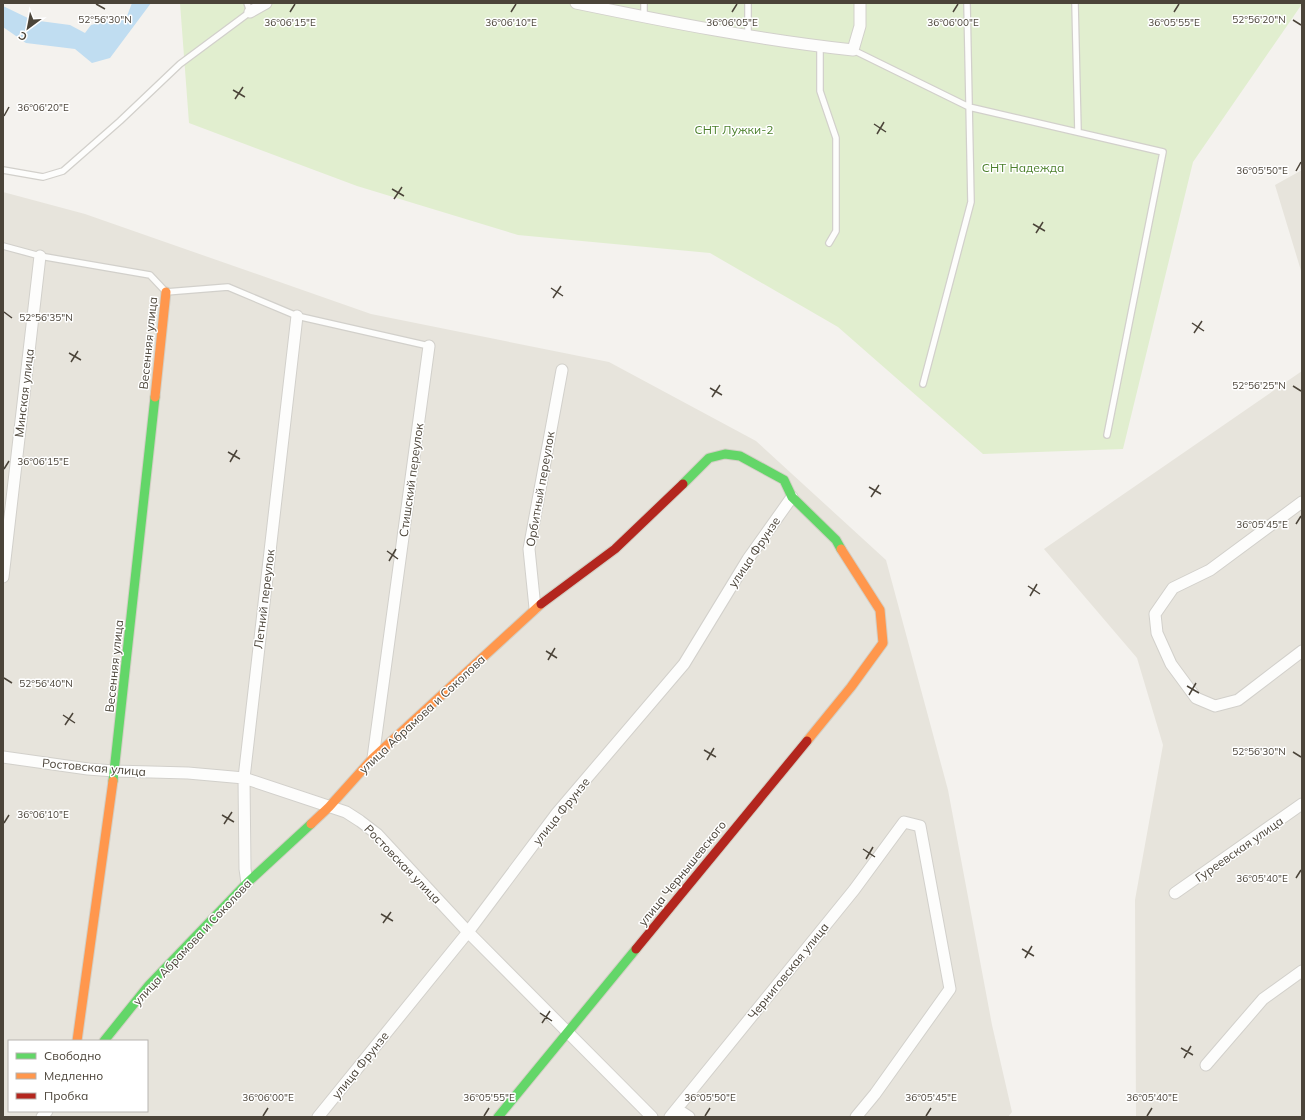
<svg xmlns="http://www.w3.org/2000/svg" width="1305" height="1120" font-family="Mulish,sans-serif">
<style>
.residential{fill:#e7e4dc;fill-rule:evenodd}
.green{fill:#e1eecf}
.water{fill:#c0ddf1}
.lines{fill:none;stroke-linecap:round;stroke-linejoin:round}
.lane-casing{stroke:#d2d0cb;stroke-width:8}
.street-casing{stroke:#d2d0cb;stroke-width:13}
.fast-casing{stroke:#d3cfc5;stroke-width:11}
.slow-casing{stroke:#d3cfc5;stroke-width:11}
.jam-casing{stroke:#d3cfc5;stroke-width:11}
.lane{stroke:#fdfdfc;stroke-width:5.5}
.street{stroke:#fdfdfc;stroke-width:11}
.fast{stroke:#63d668;stroke-width:9}
.slow{stroke:#ff974d;stroke-width:9}
.jam{stroke:#b3261e;stroke-width:9}
.ticks{fill:none;stroke:#4b4439;stroke-width:1.5}
.labels{text-anchor:middle;dominant-baseline:central;stroke-width:3;stroke-linejoin:round;paint-order:stroke}
.park-label{font-size:12px;fill:#4a7f2a;stroke:#fff}
.street-label{font-size:12px;fill:#4b4439;stroke:#fff}
.ticks-label{font-size:10px;text-anchor:middle;fill:#4b4439;stroke:#fff;stroke-width:3;stroke-linejoin:round;paint-order:stroke}
</style>
<rect width="100%" height="100%" fill="#f4f2ee"/>
<!-- residential -->
<path class="residential" d="M1302,170V274L1275,185Z
M3,192L85,214L371,314L609,362L756,441L886,560L948,790L992,1025L1012,1112L1008,1117H3ZM9,1041H147V1111H9Z
M1302,371V1117H1136L1135,900L1163,745L1137,658L1044,549Z"/>
<!-- green -->
<path class="green" d="M180,3H1302V4L1193,162L1123,449L983,454L838,327L710,253L518,235L357,186L189,123Z"/>
<!-- water -->
<path class="water" d="M132,3H151L110,58L92,63L75,49L26,43L3,27V6L32,20L70,25L85,33L91,25L127,16Z"/>
<g class="lines">
<!-- lane casing -->
<g class="lane-casing">
<path id="lane" d="M644,3V17
M748,3V35
M1075,3L1078,132
M820,46V91L836,138V231L829,243
M853,50L969,107L1163,152L1107,435
M3,170L43,177L63,171L120,121L180,64L250,12L247,3
M3,246L40,256L150,275L166,292L228,287L297,316L429,346
M923,384L971,202L967,3"/>
</g>
<!-- street casing -->
<g class="street-casing">
<path id="street" d="M576,3C668,22 760,40 853,50L860,26V3
M250,12L266,3
M1302,502L1210,570L1173,588L1155,614L1157,633L1171,664L1196,698L1215,706L1238,700L1302,651
M3,577L40,256
M535,608L529,549L562,370
M3,757L88,769L114,771L188,773L244,778L346,812L360,821L377,834L468,932L652,1117
M373,758L429,346
M247,883L245,869L244,778L297,316
M1175,893L1302,804
M1206,1065L1263,999L1302,971
M677,1109L689,1117
M42,1117L47,1111
M318,1117L468,932L557,813L684,664L748,559L792,497
M670,1117L854,890L904,822L920,826L950,989L875,1094L856,1117"/>
</g>
<!-- fast casing -->
<g class="fast-casing">
<path id="fast" d="M683,484L709,458L725,454L740,456L784,480L792,497L836,540L841,549
M113,781L155,397
M104,1041L149,985L247,883L311,824
M498,1117L636,949"/>
</g>
<!-- slow casing -->
<g class="slow-casing">
<path id="slow" d="M155,397L166,292
M807,741L851,687L883,643L880,610L841,549
M311,824L329,807L373,758L541,604
M77,1041L113,781"/>
</g>
<!-- jam casing -->
<g class="jam-casing">
<path id="jam" d="M541,604L615,549L683,484
M636,949L807,741"/>
</g>
<!-- lane -->
<use href="#lane" class="lane"/>
<!-- street -->
<use href="#street" class="street"/>
<!-- fast -->
<use href="#fast" class="fast"/>
<!-- slow -->
<use href="#slow" class="slow"/>
<!-- jam -->
<use href="#jam" class="jam"/>
</g>
<!-- ticks -->
<path class="ticks" d="M96,4L105,9M290,12L295,4M511,12L516,4M732,12L737,4M953,12L958,4M1174,12L1179,4M1293,20L1301,25M233,90L245,97M235,99L243,87M4,116L9,107M874,124L886,132M877,134L884,122M1296,171L1301,162M392,189L404,196M394,199L402,187M1033,224L1045,231M1036,233L1043,222M551,288L563,296M553,298L561,286M4,312L12,318M1192,323L1204,331M1194,333L1202,321M69,353L81,360M71,362L78,351M1293,386L1301,391M710,388L722,395M712,397L720,385M228,452L240,459M230,462L237,450M4,469L9,461M869,487L881,494M871,497L879,485M1296,524L1301,516M387,551L398,559M389,561L396,549M1028,586L1040,594M1030,596L1037,584M546,651L557,658M548,660L555,648M4,678L12,683M1187,686L1199,693M1189,695L1196,683M63,715L75,723M65,725L73,713M704,750L716,757M1293,752L1301,757M707,760L714,748M222,815L234,822M4,823L9,815M224,824L232,812M863,849L875,857M866,859L873,847M1296,878L1301,870M381,914L393,921M383,923L391,912M1022,949L1034,956M1025,958L1032,946M540,1013L552,1021M542,1023L550,1011M1181,1048L1193,1055M1184,1058L1191,1046M263,1116L268,1108M484,1116L489,1108M705,1116L710,1108M926,1116L931,1108M1147,1116L1152,1108"/>
<g class="labels">
<!-- park labels -->
<g class="park-label">
<text x="734" y="129">СНТ Лужки-2</text>
<text x="1023" y="167">СНТ Надежда</text>
</g>
<!-- street labels -->
<g class="street-label">
<text transform="translate(148 343) rotate(-84)">Весенняя улица</text>
<text transform="translate(24 393) rotate(-83)">Минская улица</text>
<text transform="translate(411 480) rotate(-82)">Стишский переулок</text>
<text transform="translate(540 489) rotate(-80)">Орбитный переулок</text>
<text transform="translate(754 552) rotate(-56)">улица Фрунзе</text>
<text transform="translate(264 599) rotate(-83)">Летний переулок</text>
<text transform="translate(114 666) rotate(-84)">Весенняя улица</text>
<text transform="translate(422 714) rotate(-43)">улица Абрамова и Соколова</text>
<text transform="translate(94 767) rotate(5)">Ростовская улица</text>
<text transform="translate(561 811) rotate(-51)">улица Фрунзе</text>
<text transform="translate(1239 849) rotate(-35)">Гуреевская улица</text>
<text transform="translate(403 864) rotate(46)">Ростовская улица</text>
<text transform="translate(682 873) rotate(-51)">улица Чернышевского</text>
<text transform="translate(192 942) rotate(-47)">улица Абрамова и Соколова</text>
<text transform="translate(788 971) rotate(-51)">Черниговская улица</text>
<text transform="translate(360 1065) rotate(-51)">улица Фрунзе</text>
</g>
</g>
<g class="ticks-label">
<text x="105" y="23">52°56'30"N</text>
<text x="1259" y="23">52°56'20"N</text>
<text x="290" y="26">36°06'15"E</text>
<text x="511" y="26">36°06'10"E</text>
<text x="732" y="26">36°06'05"E</text>
<text x="953" y="26">36°06'00"E</text>
<text x="1174" y="26">36°05'55"E</text>
<text x="43" y="111">36°06'20"E</text>
<text x="1262" y="174">36°05'50"E</text>
<text x="46" y="321">52°56'35"N</text>
<text x="1259" y="389">52°56'25"N</text>
<text x="43" y="465">36°06'15"E</text>
<text x="1262" y="528">36°05'45"E</text>
<text x="46" y="687">52°56'40"N</text>
<text x="1259" y="755">52°56'30"N</text>
<text x="43" y="818">36°06'10"E</text>
<text x="1262" y="882">36°05'40"E</text>
<text x="268" y="1101">36°06'00"E</text>
<text x="489" y="1101">36°05'55"E</text>
<text x="710" y="1101">36°05'50"E</text>
<text x="931" y="1101">36°05'45"E</text>
<text x="1152" y="1101">36°05'40"E</text>
</g>
<!-- border -->
<rect width="1305" height="1120" fill="none" stroke="#4b4439" stroke-width="8"/>
<!-- legend -->
<rect x="8" y="1040" width="140" height="72" fill="#ffffff" stroke="#b7b4b0"/>
<rect x="16" y="1053" width="20" height="6" fill="#63d668" stroke="#b7b4b0"/>
<text x="44" y="1060" font-size="12" fill="#4b4439">Свободно</text>
<rect x="16" y="1073" width="20" height="6" fill="#ff974d" stroke="#b7b4b0"/>
<text x="44" y="1080" font-size="12" fill="#4b4439">Медленно</text>
<rect x="16" y="1093" width="20" height="6" fill="#b3261e" stroke="#b7b4b0"/>
<text x="44" y="1100" font-size="12" fill="#4b4439">Пробка</text>
<!-- north arrow -->
<g transform="translate(28 28) rotate(212)" stroke="#ffffff" stroke-width="3" paint-order="stroke">
<path d="M0-3L7 15L0 10L-7 15Z" fill="#4b4439"/>
<text y="-6" font-size="11" font-weight="bold" text-anchor="middle" fill="#4b4439">С</text>
</g>
</svg>
